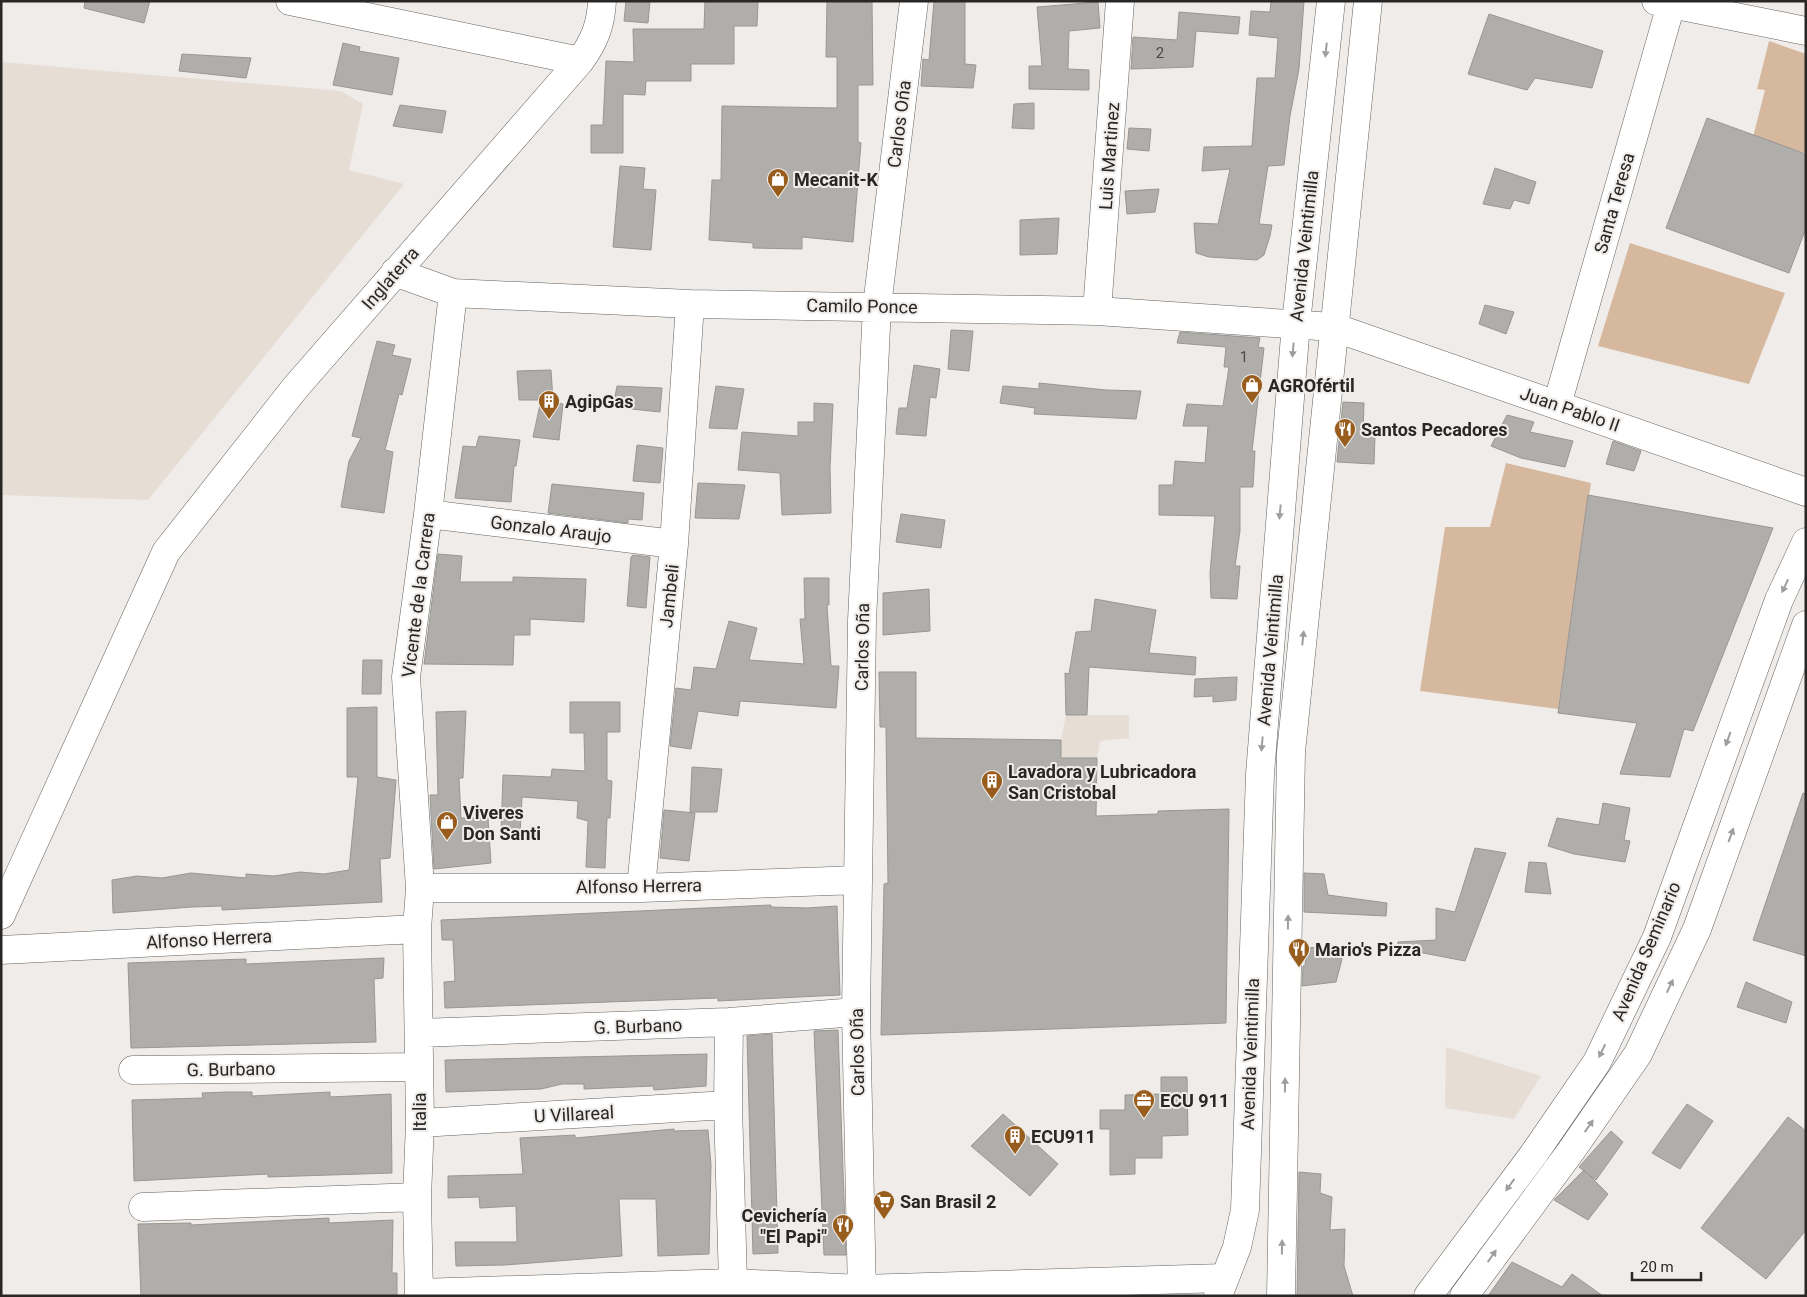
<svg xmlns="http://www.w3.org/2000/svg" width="1807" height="1297" font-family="Roboto,sans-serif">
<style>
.built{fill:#e6ddd5}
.green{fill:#d6b89e}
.building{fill:#b0aeab;stroke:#999694}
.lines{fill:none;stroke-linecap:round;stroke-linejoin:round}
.minor-casing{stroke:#656360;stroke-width:29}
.major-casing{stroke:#656360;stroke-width:29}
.minor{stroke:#fff;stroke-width:28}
.major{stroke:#fff;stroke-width:28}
.oneway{fill:#9e9e9d}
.labels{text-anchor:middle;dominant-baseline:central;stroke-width:4;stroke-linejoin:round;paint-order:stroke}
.number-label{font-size:15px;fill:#4a4947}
.street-label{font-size:18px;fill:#282726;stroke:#efece9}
.poi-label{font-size:18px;font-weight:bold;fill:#282726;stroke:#efece9;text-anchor:start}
</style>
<rect width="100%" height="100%" fill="#efece9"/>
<!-- built -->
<path class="built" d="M1,62L341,91L363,104L349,170L404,184L148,500L1,495Z
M1066,715H1129V738L1100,741L1097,758H1061V740Z
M1446,1047L1541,1076L1514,1119L1445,1108Z"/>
<!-- green -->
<path class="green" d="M1769,41L1806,54V153L1753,137L1765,90L1757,89Z
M1630,243L1785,293L1749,384L1598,346Z
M1506,463L1591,483L1558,709L1420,691L1445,527H1490Z"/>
<!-- building -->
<path class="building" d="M85,1H150L144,23L84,8Z
M626,1H650L648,23L624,21Z
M705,1H758L757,26H734V64H691V81H646L645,95L623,94V153H591V125H603L606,61L634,62L633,29H704Z
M827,1H872L873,85H858V142L861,143L853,242L802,237V249L753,248V243L709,240L712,180H721L722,106L837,108V57H826Z
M934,1H965V64L976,65L973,88L921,86L923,59L929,60Z
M1271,1H1304L1299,69L1290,116L1284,165L1268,166L1259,224L1272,225L1270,236L1264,255L1257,260L1209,257L1196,253L1194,223L1218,224L1230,169L1202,171L1204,147L1252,146L1257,78H1275L1278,38L1249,35L1251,11L1270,12Z
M1098,2L1100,28L1069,31L1068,69L1089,70V90L1029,89V66H1042L1037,7Z
M1179,12L1240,17L1238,34L1196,31L1193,67L1131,69L1133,37L1177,40Z
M1489,14L1603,51L1592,88L1535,78L1527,90L1468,74Z
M343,43L360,47L359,51L399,58L392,95L333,85Z
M182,54L251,58L246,78L179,71Z
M1034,103V129L1012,128L1014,104Z
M400,105L446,111L442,133L393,126Z
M1707,118L1806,154V228L1789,273L1666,228Z
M1129,128L1151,129L1149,151L1127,149Z
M620,166L645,168L643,189L656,190L651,250L613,247Z
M1495,168L1536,182L1529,204L1514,200L1510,209L1483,204Z
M1159,189L1155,212L1127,214L1125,191Z
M1059,218L1057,254L1020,255V220Z
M1485,305L1514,312L1506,334L1479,324Z
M951,330L973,331L969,371L948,369Z
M1180,332L1260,338L1258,347L1264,348L1252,451H1255L1253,487H1240V531L1235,566H1240L1237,599L1211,598L1210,573L1215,516L1159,515V485H1173L1175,461L1205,463L1208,426H1183L1187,404L1223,406L1229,367H1224L1226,347L1177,343Z
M377,341L395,345L392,355L411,359L402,395L399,394L385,450L393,452L384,513L341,507L349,461L361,438L352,436Z
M914,365L940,369L936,398L930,397L926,436L896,434L899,408H907Z
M551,370L553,400H519L517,371Z
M1039,383L1106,390L1141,391L1136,419L1034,414L1035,408L1000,403L1003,386L1039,389Z
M617,386L662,388L660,412L613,407Z
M716,386L744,389L737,429L709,428Z
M541,400L563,404L559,440L533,437Z
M1343,402L1364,403L1363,435L1375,436L1374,464L1337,462Z
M814,403L833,404L830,468L831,513L782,515L780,473L738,470L742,432L798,436V422H814Z
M1507,415L1534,422L1530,432L1573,441L1565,467L1521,458L1491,446Z
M479,436L520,440L516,466H514L511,502L455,498L463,446L476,447Z
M1613,441L1641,451L1634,471L1606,464Z
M637,445L663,448L660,483L633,481Z
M698,483L745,485L739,519L695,518Z
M552,484L644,493L642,520L628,519V523L548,513Z
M1588,495L1773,528L1693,731L1684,729L1670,777L1620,774L1637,723L1558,713Z
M901,514L945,520L941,548L896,542Z
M438,554L462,556L460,582H513V577L586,579L584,622L530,619V635H514L513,665L424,664Z
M633,555L650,557L646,608L627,606L631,557Z
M804,578H829V605H827L831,666H839L836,708L740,701L738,716L698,711L691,749L670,746L676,688L691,690L694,667L716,669L729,621L757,628L749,660L804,664L800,619H805Z
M929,589L930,631L883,635V593Z
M1095,599L1156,610L1149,653L1196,657L1195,675L1089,667L1087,715H1066L1065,673L1069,674L1076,632L1091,631Z
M363,660H382L381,694H362Z
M879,672H916V738L1061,740V758H1097L1096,816L1158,814V811L1229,809L1226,1023L881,1035L884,884L888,883L886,727H880Z
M1237,677L1236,700L1213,702V696L1194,697L1195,679Z
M570,702H620V732H607V780L612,781L610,818H607L605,868L586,867L588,821L577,818L578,801L522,797L520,835L501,834L503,775L551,777L552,769L585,771L584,733H570Z
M377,707V777L396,780L390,858L380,859L382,902L222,910V906L192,907L113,913L112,880L137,876L162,878L191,873L246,878V874L274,876L300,872L324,874L349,870L358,777H347V708Z
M466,711L463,778H459L461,818H488L491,863L434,869L430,795H438L436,712Z
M692,767L722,769L717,812H690Z
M1803,793L1806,794V956L1753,940Z
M1603,803L1630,808L1624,840L1630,841L1625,862L1574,854L1548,846L1557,818L1599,825Z
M664,810L695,813L689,861L660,858Z
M1475,848L1506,853L1465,961L1397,948L1398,942L1436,940V908L1455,912Z
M1529,862L1546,863L1551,894L1525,892Z
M1304,873L1324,874L1328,895L1387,903L1386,916L1304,912Z
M771,905V907L807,908L837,906L840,995L718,1001V998L445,1008L444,982L455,981L453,940H442L441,920Z
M1332,946L1342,959L1336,982L1302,986L1303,966H1305L1307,948Z
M384,958L383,978L374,979L376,1042L131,1048L128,963L246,959V964Z
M1746,982L1792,1002L1786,1023L1737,1007Z
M838,1030L846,1255H824L814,1031Z
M772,1034L778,1253L753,1254L747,1036Z
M707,1054L706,1086L654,1090L653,1086L584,1089V1084H562L541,1089L446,1092L445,1060Z
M1161,1077H1187L1188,1135L1162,1136V1158H1135V1174L1110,1175V1129H1100V1110H1125V1095L1161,1094Z
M226,1092H252V1096L330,1092V1097L391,1094L392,1173L268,1177V1174L134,1181L132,1100L203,1098L202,1093Z
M1687,1104L1713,1121L1680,1169L1652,1153Z
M1003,1114L1058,1164L1030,1196L971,1146Z
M1788,1117L1806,1131V1230L1766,1279L1701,1228Z
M674,1129V1131L708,1130L711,1165L709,1254L658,1256L656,1199H619L622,1256L505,1265L456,1266L455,1242H517L516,1206L480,1208L479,1197L448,1198V1176L523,1174L520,1138L575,1135V1138Z
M1611,1131L1623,1142L1596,1180L1579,1167Z
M1584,1170L1608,1194L1588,1220L1554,1200Z
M1299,1172L1321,1174L1320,1193L1332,1197L1330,1230L1345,1229L1344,1266L1353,1296H1297Z
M329,1218V1223L393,1220L392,1273H397V1296H141L138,1224L191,1223V1225Z
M1512,1262L1562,1287L1572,1274L1603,1296H1488Z"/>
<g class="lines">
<!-- minor casing -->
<g class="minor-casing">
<path id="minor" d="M290,1L580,61
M1656,1L1806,31
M395,272L453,293L690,304L1097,311L1333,327L1806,492
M1097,311L1120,1
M1557,405L1672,1
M428,514L674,544
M420,888H641L858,880
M641,888L674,544L690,304
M1,915L166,552L295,388L580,61C594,42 601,25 602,1
M1,950L417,929
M729,1022L728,1105L733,1283
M419,1033L729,1022L856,1012
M133,1070L419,1067
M420,1123L728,1105
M143,1207L417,1197
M419,1293L733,1283L861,1289L1224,1278
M419,1296L417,1197L420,1123L417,929L420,888L406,677L428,514L453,293
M862,1296L856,1012L862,621L877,306L914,1
M1428,1296L1533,1155L1597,1062L1657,937L1779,600L1806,542
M1464,1296L1571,1151L1638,1054L1697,929L1806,625"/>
</g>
<!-- major casing -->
<g class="major-casing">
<path id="major" d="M1218,1296L1237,1247L1245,1210L1260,774L1296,323L1331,1
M1281,1296L1291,752L1368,1"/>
</g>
<!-- minor -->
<use href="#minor" class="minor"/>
<!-- major -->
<use href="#major" class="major"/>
</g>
<!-- one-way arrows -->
<defs><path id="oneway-solid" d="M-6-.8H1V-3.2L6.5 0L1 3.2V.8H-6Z" transform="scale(1.25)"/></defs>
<g class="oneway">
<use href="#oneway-solid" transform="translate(1326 50) rotate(96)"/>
<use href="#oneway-solid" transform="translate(1293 350) rotate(95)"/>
<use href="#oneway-solid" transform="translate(1280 512) rotate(95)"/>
<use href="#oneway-solid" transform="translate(1785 586) rotate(115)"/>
<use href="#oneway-solid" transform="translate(1303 638) rotate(-84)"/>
<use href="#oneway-solid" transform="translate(1728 739) rotate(110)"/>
<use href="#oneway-solid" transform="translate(1262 744) rotate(95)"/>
<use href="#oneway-solid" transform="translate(1731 835) rotate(-70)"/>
<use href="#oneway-solid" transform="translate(1288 922) rotate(-89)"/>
<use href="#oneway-solid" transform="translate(1670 986) rotate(-65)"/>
<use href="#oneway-solid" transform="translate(1602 1051) rotate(116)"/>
<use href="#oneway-solid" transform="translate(1285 1085) rotate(-89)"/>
<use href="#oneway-solid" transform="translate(1589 1126) rotate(-55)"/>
<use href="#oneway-solid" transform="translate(1510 1185) rotate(126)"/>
<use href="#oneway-solid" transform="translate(1282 1247) rotate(-89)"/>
<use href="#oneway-solid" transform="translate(1492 1256) rotate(-55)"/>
</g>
<!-- icons -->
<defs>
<g id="shop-pin" transform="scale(1.125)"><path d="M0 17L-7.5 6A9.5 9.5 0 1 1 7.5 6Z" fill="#985d1d" stroke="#efece9"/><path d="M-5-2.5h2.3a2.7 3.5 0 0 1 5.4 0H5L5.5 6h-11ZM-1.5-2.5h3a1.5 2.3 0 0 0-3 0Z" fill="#fff"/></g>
<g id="building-pin" transform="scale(1.125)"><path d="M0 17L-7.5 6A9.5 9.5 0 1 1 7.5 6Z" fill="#985d1d" stroke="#efece9"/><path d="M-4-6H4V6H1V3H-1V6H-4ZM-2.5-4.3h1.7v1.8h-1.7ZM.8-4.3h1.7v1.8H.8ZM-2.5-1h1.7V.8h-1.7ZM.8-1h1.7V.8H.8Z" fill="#fff"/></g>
<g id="restaurant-pin" transform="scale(1.125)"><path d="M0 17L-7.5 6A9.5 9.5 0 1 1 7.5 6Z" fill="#985d1d" stroke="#efece9"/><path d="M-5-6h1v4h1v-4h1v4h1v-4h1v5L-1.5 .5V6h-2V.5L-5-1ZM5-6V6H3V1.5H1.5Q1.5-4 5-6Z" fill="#fff"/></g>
<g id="office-pin" transform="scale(1.125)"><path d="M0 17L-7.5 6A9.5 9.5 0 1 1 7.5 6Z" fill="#985d1d" stroke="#efece9"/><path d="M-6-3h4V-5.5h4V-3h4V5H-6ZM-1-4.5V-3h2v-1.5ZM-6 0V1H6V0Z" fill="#fff"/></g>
<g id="supermarket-pin" transform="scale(1.125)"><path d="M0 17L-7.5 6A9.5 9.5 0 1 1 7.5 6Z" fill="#985d1d" stroke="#efece9"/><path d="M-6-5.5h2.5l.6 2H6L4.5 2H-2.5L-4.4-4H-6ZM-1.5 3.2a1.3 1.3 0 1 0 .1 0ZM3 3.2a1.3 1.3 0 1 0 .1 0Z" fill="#fff"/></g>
</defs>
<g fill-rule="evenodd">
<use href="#shop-pin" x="778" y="179"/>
<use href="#shop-pin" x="1252" y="385"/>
<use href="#building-pin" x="549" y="401"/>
<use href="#restaurant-pin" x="1345" y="429"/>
<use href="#building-pin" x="992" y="781"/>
<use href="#shop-pin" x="447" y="822"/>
<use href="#restaurant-pin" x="1299" y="949"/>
<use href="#office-pin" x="1144" y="1100"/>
<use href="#building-pin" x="1015" y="1136"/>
<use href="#supermarket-pin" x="884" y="1201"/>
<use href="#restaurant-pin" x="843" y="1225"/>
</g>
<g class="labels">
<!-- number labels -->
<g class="number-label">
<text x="1160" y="53">2</text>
<text x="1244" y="357">1</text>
</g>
<!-- street labels -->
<g class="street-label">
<text transform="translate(899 124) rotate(-83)">Carlos Oña</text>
<text transform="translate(1109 156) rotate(-86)">Luis Martinez</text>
<text transform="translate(1614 203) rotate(-74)">Santa Teresa</text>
<text transform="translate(1304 246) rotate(-84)">Avenida Veintimilla</text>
<text transform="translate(390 278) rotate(-49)">Inglaterra</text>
<text transform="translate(862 306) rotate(1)">Camilo Ponce</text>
<text transform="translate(1570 409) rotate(19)">Juan Pablo II</text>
<text transform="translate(551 529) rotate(7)">Gonzalo Araujo</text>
<text transform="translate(418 595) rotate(-83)">Vicente de la Carrera</text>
<text transform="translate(669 596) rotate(-84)">Jambeli</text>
<text transform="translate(862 647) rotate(-89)">Carlos Oña</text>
<text transform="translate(1270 650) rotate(-85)">Avenida Veintimilla</text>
<text transform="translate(639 886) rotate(-1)">Alfonso Herrera</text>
<text transform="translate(209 939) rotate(-3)">Alfonso Herrera</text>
<text transform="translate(1646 951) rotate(-67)">Avenida Seminario</text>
<text transform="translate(638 1026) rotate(-2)">G. Burbano</text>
<text transform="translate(857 1052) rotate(-91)">Carlos Oña</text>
<text transform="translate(1250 1054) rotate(-88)">Avenida Veintimilla</text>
<text transform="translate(231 1069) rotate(-1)">G. Burbano</text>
<text transform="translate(419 1112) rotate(-90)">Italia</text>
<text transform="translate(574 1114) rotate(-3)">U Villareal</text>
</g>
<!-- poi labels -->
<g class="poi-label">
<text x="794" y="179">Mecanit-K</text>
<text x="1268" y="385">AGROfértil</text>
<text x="565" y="401">AgipGas</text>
<text x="1361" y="429">Santos Pecadores</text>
<text x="1008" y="771">Lavadora y Lubricadora<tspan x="1008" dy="21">San Cristobal</tspan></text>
<text x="463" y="812">Viveres<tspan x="463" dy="21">Don Santi</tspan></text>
<text x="1315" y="949">Mario's Pizza</text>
<text x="1160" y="1100">ECU 911</text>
<text x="1031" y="1136">ECU911</text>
<text x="900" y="1201">San Brasil 2</text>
<text x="827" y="1215" text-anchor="end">Cevichería<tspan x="827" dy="21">"El Papi"</tspan></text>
</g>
</g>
<!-- border -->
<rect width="1807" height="1297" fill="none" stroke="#282726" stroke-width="5"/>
<!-- scale -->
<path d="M1632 1272v8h69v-8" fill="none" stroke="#282726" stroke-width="2.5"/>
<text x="1640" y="1272" font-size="15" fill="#282726" stroke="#efece9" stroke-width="4" paint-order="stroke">20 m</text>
</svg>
